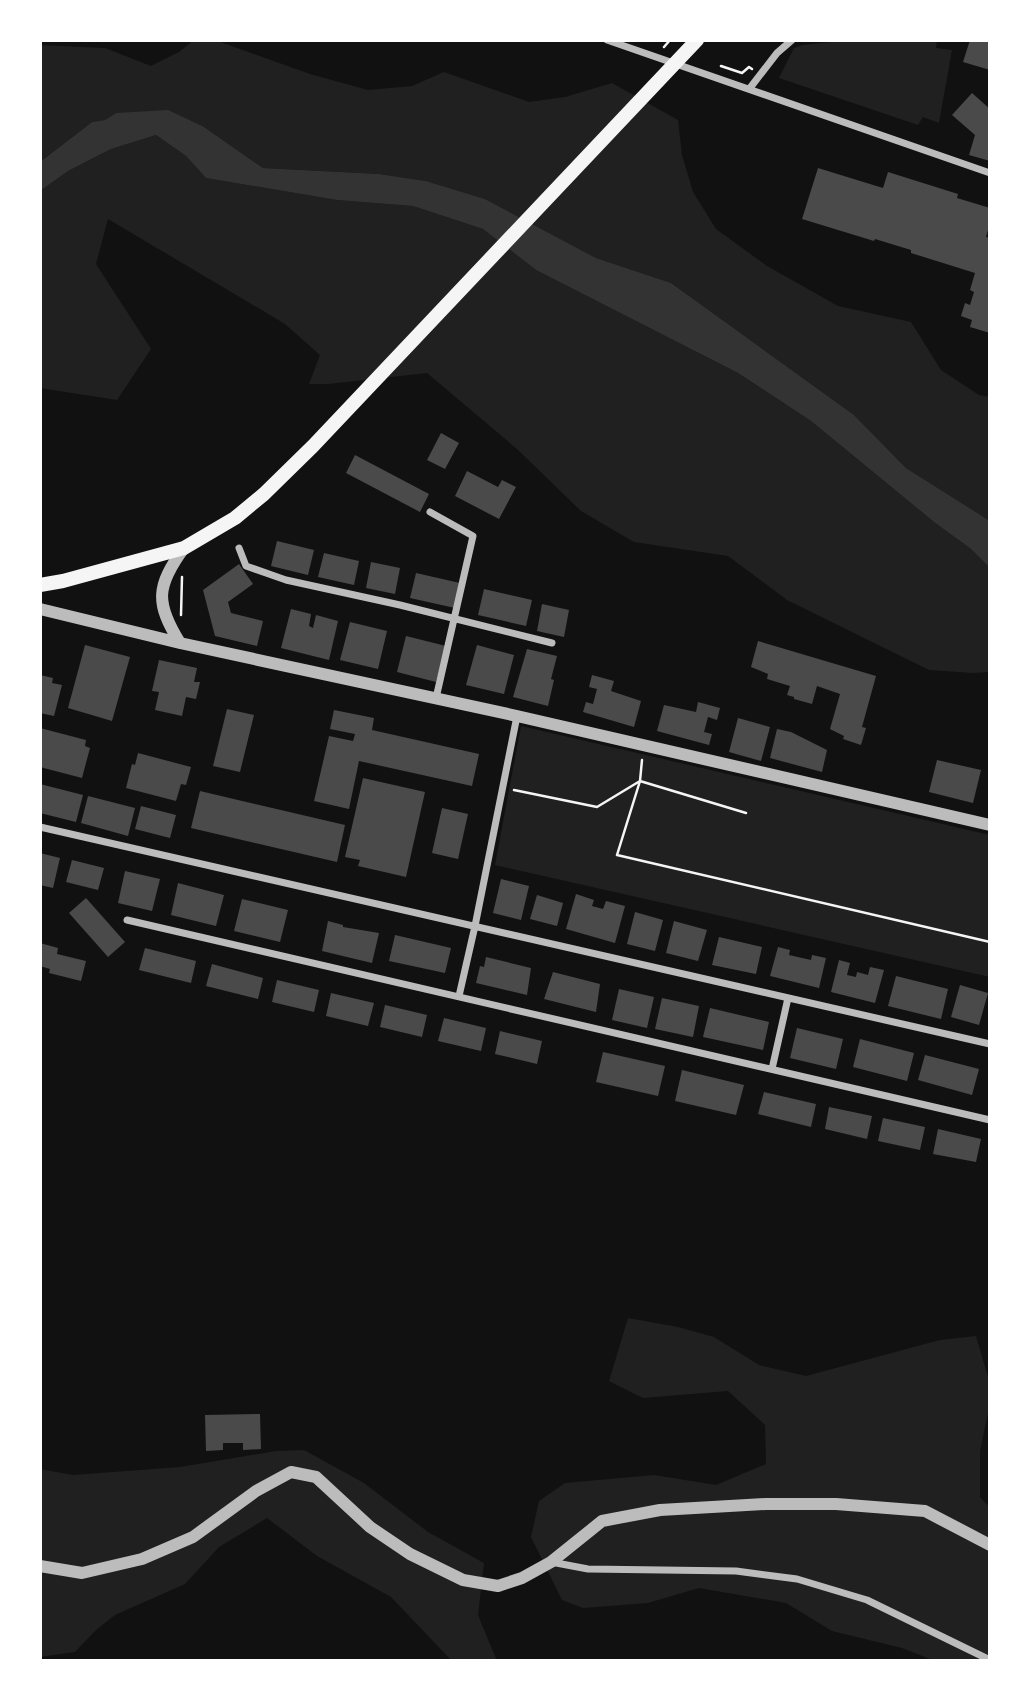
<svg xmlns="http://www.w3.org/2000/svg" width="1030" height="1701" font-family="Overpass,sans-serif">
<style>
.green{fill:#202020}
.water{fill:#333}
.building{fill:#4a4a4a}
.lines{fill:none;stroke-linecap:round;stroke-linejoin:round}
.path{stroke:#f5f5f5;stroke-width:2.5}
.minor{stroke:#bcbcbc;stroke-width:7}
.tertiary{stroke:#bcbcbc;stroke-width:12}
.secondary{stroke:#f5f5f5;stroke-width:14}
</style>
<rect width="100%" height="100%" fill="#111"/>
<!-- green -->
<path class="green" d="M194,40H215L310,74L368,90L412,86L444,72L529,102L565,97L612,83L678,120L682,155L693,192L716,229L767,266L838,306L911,322L941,370L979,395L990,397V521L906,468L854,415L671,283L596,258L485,199L426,181L379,174L263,168L204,127L116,113L105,120L92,122L40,162V45L105,48L151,66L179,52Z
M853,40H937L936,48L952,50L939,123L923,117L918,125L779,78L794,48L803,45Z
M156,135L186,156L206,178L337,200L413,206L483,229L536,270L738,373L811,421L934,522L971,549L990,568V672L973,673L929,670L787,600L728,556L634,542L581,511L517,449L427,373L328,384H309L320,355L285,324L108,219L96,264L151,349L117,400L40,388V191L68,171L111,149Z
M521,726L990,835V977L495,865Z
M628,1318L678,1327L714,1337L759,1365L806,1376L940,1340L976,1336L990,1384V1403L980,1451V1497L990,1508V1661H935L902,1648L832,1631L786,1603L699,1588L648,1603L583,1608L562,1600L531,1537L539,1501L565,1483L654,1475L716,1485L766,1464L765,1425L728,1391L643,1398L609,1381Z
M304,1450L364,1483L428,1532L484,1563L478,1615L497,1661H452L391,1597L317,1556L267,1518L219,1547L185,1584L115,1615L96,1630L75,1652L40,1657V1469L73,1475L180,1467L276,1451Z"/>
<!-- water -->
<path class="water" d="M168,110L204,127L263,168L379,174L426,181L485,199L596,258L671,283L854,415L906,468L990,521V568L971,549L934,522L811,421L738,373L536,270L483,229L413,206L337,200L206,178L186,156L156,135L111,149L68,171L40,191V162L92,122L105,120L116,113Z"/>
<!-- building -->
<path class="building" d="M970,40H990V70L963,62Z
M972,93L990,109V161L969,155L975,135L952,115Z
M818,168L883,188L888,172L958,194L957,198L990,208V223L986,237L990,238V333L970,327L972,320L961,316L965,303L970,305L974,292L970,290L975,273L911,253V250L875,239L874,241L802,219Z
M441,433L459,443L445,469L427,460Z
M355,455L429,494L420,512L346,473Z
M467,471L498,487L502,480L516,487L499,519L455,496Z
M277,541L314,550L308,575L271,566Z
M324,553L359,561L354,585L318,577Z
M371,562L400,568L395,594L366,588Z
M239,564L253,584L228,602L231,613L263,621L257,646L215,636L203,590Z
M416,573L460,583L455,608L410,598Z
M484,589L532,600L526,626L478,615Z
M542,604L569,610L564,637L537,631Z
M291,609L311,614L309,626L313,628L316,615L338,621L329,660L281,648Z
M350,622L387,631L378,669L340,660Z
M406,636L446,646L436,682L397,672Z
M758,641L876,676L862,727L866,728L861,745L843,739L844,736L830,729L840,694L817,686L812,704L794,699V697L787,695L790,686L767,679L768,674L751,667Z
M85,645L130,657L112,721L68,708Z
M477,645L514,655L504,694L466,685Z
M527,649L557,656L551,679L554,680L548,706L513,697Z
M159,660L197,668L194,682H200L196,699L186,697L182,716L155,710L159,692L152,691Z
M40,675L53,678L52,683L62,685L54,716L40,713Z
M592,675L614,681L611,691L641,701L634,727L583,712L586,702L593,704L597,689L589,687Z
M698,702L720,708L717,720L708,717L704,732L712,734L709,745L657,731L664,705L696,712Z
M227,709L254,715L240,772L213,766Z
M334,710L374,718L372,730L479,754L472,786L359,761L349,809L314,801L329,736L353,741L355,734L330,729Z
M738,718L770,727L761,761L729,752Z
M40,728L86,740L85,746L90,748L82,778L40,767Z
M777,729L791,732L827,750L822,772L770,758Z
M138,753L191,767L186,785L181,784L176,801L126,788L132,764L135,765Z
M937,760L981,770L973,803L929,792Z
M363,778L425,792L406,877L358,866L360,860L345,857Z
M40,784L83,795L76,822L40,813Z
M200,791L345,825L337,862L191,828Z
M88,796L135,808L128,836L81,823Z
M141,806L176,815L170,838L135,829Z
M442,808L468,814L458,859L432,853Z
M40,853L60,858L53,888L40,885Z
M72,860L104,868L98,890L66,882Z
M125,871L160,879L152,911L118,903Z
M501,879L529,886L521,920L493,913Z
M178,883L224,895L216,926L171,915Z
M576,894L594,900L592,906L603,909L606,901L625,906L615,943L566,929Z
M537,895L563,903L557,926L530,919Z
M86,898L125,942L108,957L69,913Z
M242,899L288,910L280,942L234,931Z
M635,912L663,920L655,951L627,944Z
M328,921L343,925V927L379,933L372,963L322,951Z
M674,921L707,930L698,961L666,953Z
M395,935L451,948L445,973L389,961Z
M719,937L762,947L756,974L712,965Z
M40,943L58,948L57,954L86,961L81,981L49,973L50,969L40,966Z
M778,947L790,950L789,955L811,960L812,955L826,958L819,988L770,976Z
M145,948L196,961L191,983L139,970Z
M486,957L531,968L527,995L476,983L480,966L484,967Z
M839,960L850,963L847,975L856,977L857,972L868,975L870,967L884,970L875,1003L831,992Z
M212,964L263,978L258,999L206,986Z
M553,972L600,984L596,1012L544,999Z
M896,976L948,989L941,1019L888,1006Z
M277,980L319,990L314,1012L272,1002Z
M960,985L988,993L979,1025L951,1017Z
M619,989L654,997L647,1028L612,1020Z
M331,993L374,1003L368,1026L326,1016Z
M662,998L699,1006L693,1037L655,1029Z
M385,1005L427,1015L422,1037L380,1027Z
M710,1008L769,1022L763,1050L703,1037Z
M444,1018L486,1028L481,1051L438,1041Z
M797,1028L843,1039L836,1069L790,1058Z
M500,1031L542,1041L537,1064L495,1054Z
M860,1039L914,1053L907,1081L853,1067Z
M603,1052L665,1066L658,1096L596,1082Z
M925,1055L979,1069L972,1095L918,1080Z
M682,1070L744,1085L736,1115L675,1101Z
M764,1092L816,1104L811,1127L758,1114Z
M829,1107L872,1116L867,1139L825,1129Z
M883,1118L925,1127L920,1150L878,1141Z
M938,1129L981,1139L976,1162L933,1154Z
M260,1414L261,1449L243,1450V1443H223V1450L206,1451L205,1415Z"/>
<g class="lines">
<!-- path -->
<path class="path" d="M664,47L670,40
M721,66L742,73L749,67L752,69
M181,615L182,577
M642,760L640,781L617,855L990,942
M514,790L597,807L640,781L746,813"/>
<!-- minor -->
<path class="minor" d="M607,40L990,173
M750,88L777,53L792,40
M430,512L473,536L436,698
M239,548L246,566L286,580L400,605L552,643
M40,827L990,1044
M127,920L990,1120
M459,996L475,926L517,716
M772,1069L788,998
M551,1562L588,1569L736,1571L797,1579L867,1600L990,1660"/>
<!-- tertiary -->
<path class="tertiary" d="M40,609L180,643L517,716L990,825
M180,643C155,603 156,586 184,548
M40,1566L82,1573L142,1559L193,1537L256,1491L291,1472L316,1477L370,1527L410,1554L463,1580L498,1586L522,1578L551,1562L602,1521L660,1510L766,1504H836L925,1511L990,1545"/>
<!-- secondary -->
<path class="secondary" d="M40,585L63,581L184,548L235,518L264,494L313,446L697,40"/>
</g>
<!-- border -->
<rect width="1030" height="1701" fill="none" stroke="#ffffff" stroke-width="84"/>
</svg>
